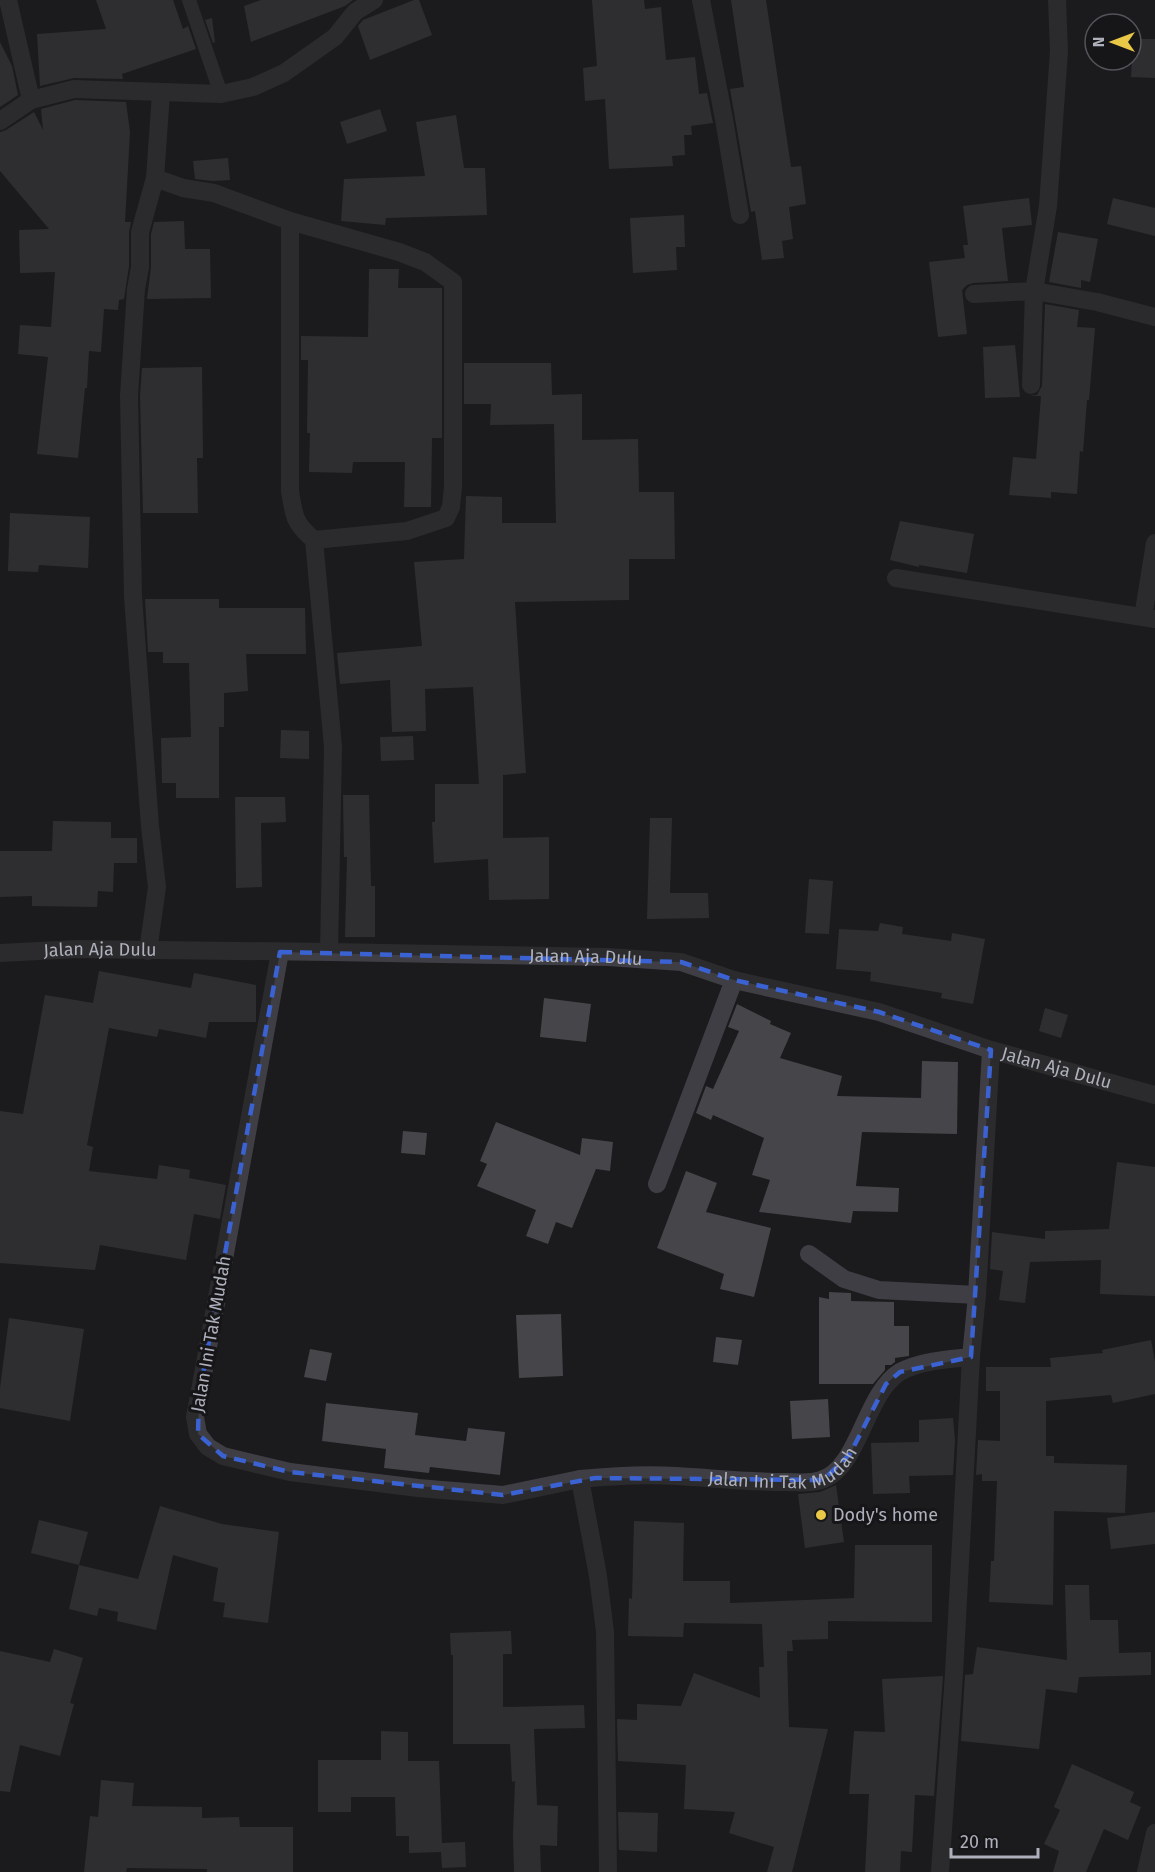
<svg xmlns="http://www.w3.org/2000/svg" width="1155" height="1872" font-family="'Fira Sans',sans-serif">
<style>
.building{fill:#45454a}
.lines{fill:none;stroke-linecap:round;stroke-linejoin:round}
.service{stroke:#3e3e44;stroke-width:14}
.minor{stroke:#3e3e44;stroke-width:18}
.tertiary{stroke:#3e3e44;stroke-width:18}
.marked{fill:none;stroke:#3a62d2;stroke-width:4.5;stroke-dasharray:12 8;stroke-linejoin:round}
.poi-dot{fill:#e9c747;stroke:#161618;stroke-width:2}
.labels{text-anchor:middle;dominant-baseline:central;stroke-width:6;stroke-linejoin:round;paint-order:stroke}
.street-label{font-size:18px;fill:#aeb0bb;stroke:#161618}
.poi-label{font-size:18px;fill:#aeb0bb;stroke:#161618;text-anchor:start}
</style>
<rect width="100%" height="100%" fill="#1b1b1d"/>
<!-- building -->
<path class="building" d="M96,0H173L183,29L188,26L196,49L122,74L123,79L74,78L40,86L37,34L106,29Z
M261,0H353L345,6L251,42L244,6Z
M414,0H419L432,35L370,60L358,26L363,20Z
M592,0H644L645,9L661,7L666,60L695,57L699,94L707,93L713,123L691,126L692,135H684L685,155L672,156L673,166L609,169L605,99L585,101L583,68L597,66Z
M731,0H766L791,167L801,166L806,204L789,207L793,239L782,241L784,258L762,260L755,211L751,212L730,89L744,87Z
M212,18L215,42L213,43L205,20Z
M1133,39H1155V78L1131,77Z
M0,42L12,66L18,95L0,107Z
M75,100L126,102L130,132L125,222H131L129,232V266L124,299L119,300L118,310L104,309L101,352L89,351L87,388H85L78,458L37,454L48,357L18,354L20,325L51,327L55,272L20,273L19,230L49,229L0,171V132L6,130L34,112L43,130L41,109Z
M380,109L387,131L347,144L340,122Z
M456,115L464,168H485L487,215L386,218L385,225L341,221L344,179L425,176L416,122Z
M228,158L230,180L213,181L195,179L193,161Z
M1029,198L1032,225L1002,228L1008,281L973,283L967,285L962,290L967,334L938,337L929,262L965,258L963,245H968L963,206Z
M1113,198L1155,208V236L1107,224Z
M684,215L685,247H676L677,270L633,273L630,218Z
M184,221L185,249H210L211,298L147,299L151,267V234L154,222Z
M1058,232L1098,239L1090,282L1081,280V288L1049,282Z
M369,269H399L398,288H442V438H432L431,507H404L405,462H353L352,473L309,472L310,433H307L308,360H301V336L368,337Z
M1045,304L1079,310L1077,327L1095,328L1089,400H1087L1083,452L1080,451L1077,494L1051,492V498L1009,495L1013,457L1036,459L1041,396H1029L1037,395L1042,386Z
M1015,345L1020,397L985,398L983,347Z
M464,363H551L552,395L582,394V440L638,439L639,492H674L675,559H629V600L515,602L526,773L503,775V838L549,837V899L489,900L488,859L434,863L432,822H435V784H479L473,687L425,689L426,731L392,732L390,680L340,684L337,653L422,646L414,562L464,559L466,496L502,497V523H556L554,424L490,425L491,404H464Z
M202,367L203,458H197L198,513H143L140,396L142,368Z
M10,513L90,517L88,568L39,565L38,572L8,571Z
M900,521L974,534L967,573L919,565V567L890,560Z
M145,599H219V608H305L306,654H246L248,691L224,693V727H219V798H176V783H162L161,738L191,737L189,663H163V652H148Z
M281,730L309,731V759L280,758Z
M413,736L414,760L381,761L380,737Z
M343,795H369L371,886H375V937H345L347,857H344Z
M235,797H285L286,822L261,823L262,887L236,888Z
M650,818H672L670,893H708L709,918L647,919Z
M53,821L111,822V838H137V863H114L113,892L98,891L97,907L32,906V896L0,897V851H52Z
M809,879L833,881L829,934L805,933Z
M880,923L903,927L902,934L951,941L952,933L985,939L973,1004L941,998L942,993L870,981L871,972L836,969L839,929L878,931Z
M99,971L191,988L194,973L256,985V1022H209L206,1038L159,1029L157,1037L109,1028L87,1145L93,1147L89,1171L157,1179L159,1165L190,1170L189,1178L226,1185L220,1219L194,1214L186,1260L100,1245L95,1270L0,1263V1111L23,1114L45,995L93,1003Z
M544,998L591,1004L586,1042L540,1037Z
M737,1004L771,1021L770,1024L791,1033L780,1058L842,1076L837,1096L921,1098L922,1061L958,1062L957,1134L862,1132L856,1186L899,1188L898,1212L853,1211L851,1223L759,1212L770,1180L752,1175L764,1138L713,1115L711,1120L696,1113L706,1086L713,1089L739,1031L728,1027Z
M1045,1008L1068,1015L1061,1038L1039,1031Z
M496,1122L580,1155L582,1138L613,1142L610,1171L596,1169L572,1228L556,1222L548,1244L526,1236L536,1210L477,1186L487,1164L480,1161Z
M403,1131L427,1133L425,1155L401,1153Z
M1117,1162L1155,1167V1296L1100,1294L1101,1260L1030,1262L1025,1303L999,1300L1003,1271L990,1269L992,1232L1045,1239V1231L1109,1229Z
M686,1171L717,1183L706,1212L771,1228L754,1297L720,1289L724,1274L657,1248Z
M829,1292L851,1293V1301L894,1302V1326H909V1356L895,1358V1362L891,1365H885V1370L873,1384H819V1297L829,1299Z
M561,1314L563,1376L519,1378L516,1315Z
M9,1318L84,1329L70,1421L0,1408V1388Z
M716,1337L742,1340L738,1365L713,1362Z
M1151,1340L1155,1362V1394L1113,1403L1111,1395L1046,1401V1456H1054V1463L1127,1465L1125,1513L1054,1511L1053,1605L989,1602L991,1561H994L997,1481H982V1474L976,1475L978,1440L1000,1441V1391H986V1367H1051L1050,1358L1103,1353L1102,1350Z
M310,1349L332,1353L326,1381L304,1377Z
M828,1399L830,1437L792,1439L790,1401Z
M326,1403L418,1413L415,1435L466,1441L468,1428L505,1432L500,1475L430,1467L429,1473L384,1468L386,1449L322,1441Z
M953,1418L955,1440L953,1475L909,1476L910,1493L873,1494L871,1443L919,1442V1420Z
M836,1485L844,1542L805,1548L798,1494L820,1492Z
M160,1506L222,1524L279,1532L268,1623L223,1617L225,1603L213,1601L218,1568L173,1555L156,1630L117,1621L118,1612L99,1608L97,1616L69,1609L79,1565L138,1579Z
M1155,1512V1544L1111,1549L1107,1518Z
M39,1520L88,1532L79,1565L31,1553Z
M634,1521L684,1523L683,1581H730V1603L854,1598L855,1545H932V1622L828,1621V1639L792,1640L793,1651H787L789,1727L828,1729L792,1872H767L774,1847L729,1833L735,1812L684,1809L686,1765L618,1761L617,1719L637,1720V1704L681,1706L694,1673L760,1698L759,1667H764L762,1624L684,1623L683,1637L628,1636L629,1598L632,1599Z
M1065,1585H1089L1090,1620H1118L1119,1653L1151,1652V1675L1079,1677L1077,1693L1046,1689L1039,1749L961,1741L965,1675L973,1674L977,1647L1067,1660Z
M511,1631L512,1654H503V1707L584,1705L585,1728L534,1729L537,1805L558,1806L557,1846L540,1845L541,1872H514L513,1834L515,1781L512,1782L510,1744H453V1655H451L450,1633Z
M54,1649L83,1658L70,1703L74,1704L60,1756L20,1745L10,1792L0,1791V1651L50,1662Z
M943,1676L934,1796L915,1795L912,1852L901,1851L900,1872H865L869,1794H849L854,1731L885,1732L882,1679Z
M381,1731L408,1732V1761H439L442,1843L465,1842L466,1867L442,1868L441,1852L409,1853V1836H396L395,1797H351V1812H318V1760H381Z
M1072,1764L1134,1792L1130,1802L1141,1807L1128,1840L1104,1829L1086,1872H1053L1059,1851L1044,1844L1060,1810L1054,1807Z
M101,1780L134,1783L132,1806L202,1807V1818L239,1817L240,1827H293V1872H207V1869L127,1868L126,1872H84L90,1816L98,1817Z
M618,1812L658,1813L657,1852L619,1850Z"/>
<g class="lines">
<!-- service -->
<path class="service" d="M189,0L221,94"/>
<!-- minor -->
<g class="minor">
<path d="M8,0L31,100"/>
<path d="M701,0L724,119L740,215"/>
<path d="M1057,0L1059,51L1048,206L1034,291L1097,302L1155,317"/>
<path d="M0,121L31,100L74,89L221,94L253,87L284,73L335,37L355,12L374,0"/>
<path d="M155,178L183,188L214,193L290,221L399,252L425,262L453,282V487L451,507L446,518L407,531L314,540"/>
<path d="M290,221V491C294,516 294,523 314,540L333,747L329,952"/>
<path d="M974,294L1034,291L1031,385"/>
<path d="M896,578L1155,619"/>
<path d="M1143,617L1155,543"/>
<path d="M148,951L157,887L150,826L133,596L129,396L136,289L140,267V232L155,178L161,93"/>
<path d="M280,952L199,1396L195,1417L198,1434L208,1447L223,1456L290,1472L418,1488L503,1495L580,1479"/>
<path d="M657,1184L734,980"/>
<path d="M809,1254L844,1279L879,1290L977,1295"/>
<path id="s1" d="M608,1872L605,1632L598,1576L580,1479C611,1476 645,1474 676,1476C712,1478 748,1482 785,1482C797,1482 810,1484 821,1480C859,1469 865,1393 900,1372C920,1361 949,1359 971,1357"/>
<path d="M940,1872L954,1674L971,1357L977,1295L991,1050"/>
<path d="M1146,1872L1155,1833"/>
</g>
<!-- tertiary -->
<path class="tertiary" id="s2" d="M0,953L77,949L329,952L608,957L681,962L734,980L879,1012L991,1050L1155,1095"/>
</g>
<!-- marked area -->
<path d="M0 0H1155V1872H0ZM280,952L681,962L734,980L879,1012L991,1050L971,1357L900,1372L886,1384L850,1454L823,1480L595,1478L503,1495L290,1472L223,1456L198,1434L199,1396Z" fill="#1b1b1d" fill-opacity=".55" fill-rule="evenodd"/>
<path class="marked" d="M280,952L681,962L734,980L879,1012L991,1050L971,1357L900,1372L886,1384L850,1454L823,1480L595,1478L503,1495L290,1472L223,1456L198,1434L199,1396Z"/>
<!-- markers -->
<circle class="poi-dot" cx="821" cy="1515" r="6"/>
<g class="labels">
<!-- street labels -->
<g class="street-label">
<text stroke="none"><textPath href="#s2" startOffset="100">Jalan Aja Dulu</textPath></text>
<text stroke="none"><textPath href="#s2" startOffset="586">Jalan Aja Dulu</textPath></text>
<text stroke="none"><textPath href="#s2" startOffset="1072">Jalan Aja Dulu</textPath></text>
<text transform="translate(211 1334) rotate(-80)">Jalan Ini Tak Mudah</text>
<text stroke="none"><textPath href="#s1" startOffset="603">Jalan Ini Tak Mudah</textPath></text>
</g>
<!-- poi labels -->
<g class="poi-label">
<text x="833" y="1515">Dody's home</text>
</g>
</g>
<!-- north arrow -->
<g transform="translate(1113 42) rotate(270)"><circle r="28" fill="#161618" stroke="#535459" stroke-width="1.5"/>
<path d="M0-4.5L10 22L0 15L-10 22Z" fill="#e9c747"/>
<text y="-9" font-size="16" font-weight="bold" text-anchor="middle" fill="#aeb0bb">N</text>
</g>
<!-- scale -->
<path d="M951 1848v9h87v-9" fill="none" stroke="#aeb0bb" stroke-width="3"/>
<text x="960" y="1848" font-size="18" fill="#aeb0bb" stroke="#161618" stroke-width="4.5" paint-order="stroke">20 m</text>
</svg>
